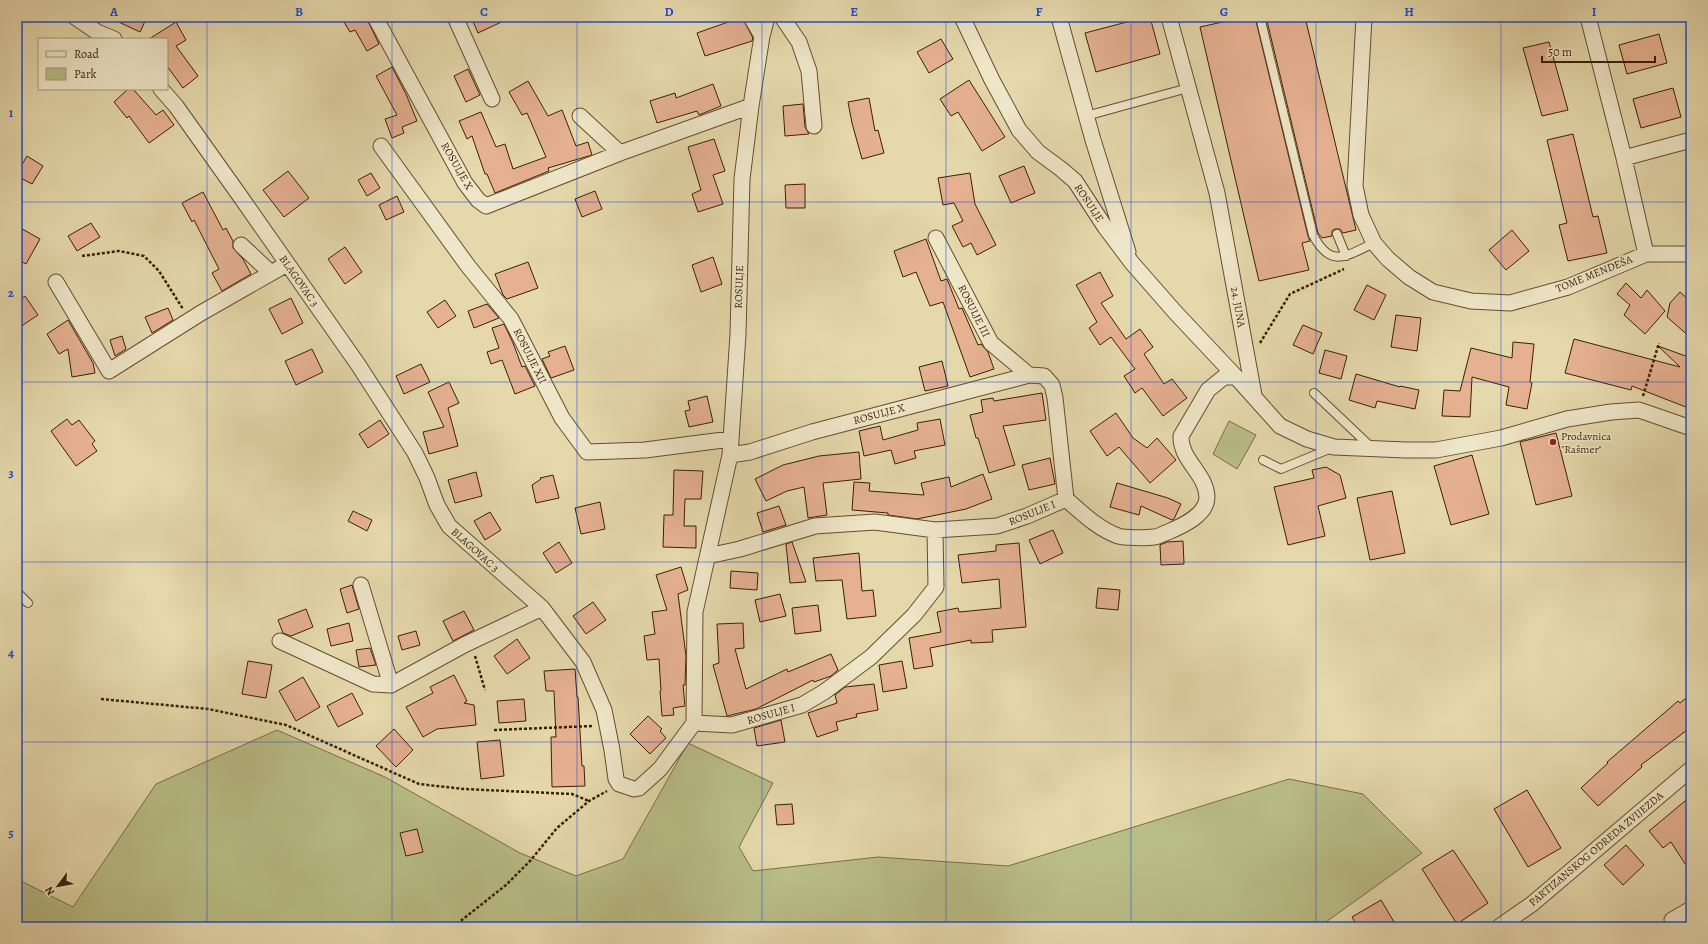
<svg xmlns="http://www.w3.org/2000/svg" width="1708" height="944" font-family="Alegreya,serif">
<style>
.green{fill:#b9bd86;stroke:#7a6e44}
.building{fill:#e5b191;stroke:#3b1f03}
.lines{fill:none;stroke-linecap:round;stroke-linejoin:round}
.service-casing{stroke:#664d2d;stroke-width:10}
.minor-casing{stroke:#664d2d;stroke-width:17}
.path{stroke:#3b1f03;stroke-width:2.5;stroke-dasharray:3 2;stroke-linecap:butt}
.service{stroke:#eee6c8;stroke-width:8}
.minor{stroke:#eee6c8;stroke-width:15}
.grid{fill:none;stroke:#1d4ed8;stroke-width:1;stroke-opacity:0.55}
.poi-dot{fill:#8f2418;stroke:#eee6c8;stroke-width:1.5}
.labels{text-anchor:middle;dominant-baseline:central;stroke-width:3;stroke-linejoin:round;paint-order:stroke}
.street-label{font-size:11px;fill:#3b1f03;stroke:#eee6c8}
.poi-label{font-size:11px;fill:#3b1f03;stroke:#eee6c8;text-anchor:start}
.neatline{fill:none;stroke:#1d4ed8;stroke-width:1.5}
.grid-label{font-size:13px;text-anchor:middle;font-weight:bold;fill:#1d4ed8}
</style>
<rect width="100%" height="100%" fill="#e5d8ab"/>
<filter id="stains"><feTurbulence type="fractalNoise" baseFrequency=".005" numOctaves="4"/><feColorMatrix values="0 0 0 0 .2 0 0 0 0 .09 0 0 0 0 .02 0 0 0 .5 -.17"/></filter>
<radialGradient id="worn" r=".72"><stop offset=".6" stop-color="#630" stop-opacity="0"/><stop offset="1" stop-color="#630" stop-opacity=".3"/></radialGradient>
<!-- green -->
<path class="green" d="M1229,421L1256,435L1237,469L1213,454Z
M277,730L385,777L520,853L576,876L623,859L688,743L773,783L739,847L753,871L878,857L1008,866L1289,779L1363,794L1422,853L1319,927H17V879L73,907L156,784Z"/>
<!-- building -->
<path class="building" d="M108,17H147L140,32Z
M341,17H366L379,44L367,51L355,30L350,32Z
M471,17H512L478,33Z
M730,17H742L753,38L752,41L705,56L697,33L731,21Z
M1146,17H1150L1160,54L1096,72L1085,33Z
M1245,17H1255L1308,236L1310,241L1302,243L1309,270L1259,281L1200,27Z
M1266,17H1305L1356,230L1343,233L1340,229H1335L1332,231V236L1322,238L1318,233Z
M176,22L186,40L176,46L198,76L183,88L167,66V39H149Z
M1659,34L1667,63L1627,74L1619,45Z
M941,39L953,59L929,73L917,52Z
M1549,42L1568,110L1542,116L1523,48Z
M392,67L406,94L417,121L402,127L404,133L392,138L385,119L397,115L376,76Z
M468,69L480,95L466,102L454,76Z
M969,80L1005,137L982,151L958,112L951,116L940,99Z
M528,81L548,116L562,110L576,146L588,142L592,155L548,168L549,171L495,193L487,174H485L472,136L467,139L459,121L481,112L496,147L505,144L513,169L546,157L527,113L522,115L509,92Z
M713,84L721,106L699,115L697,111L657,123L650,101L675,93L676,98Z
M1673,88L1681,117L1641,128L1633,99Z
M128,89H133L156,115L163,110L174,125L149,143L129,116L127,118L114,102Z
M869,98L875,131L878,130L884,153L862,159L852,123L848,102Z
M803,104L805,127L809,134L785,136L783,106Z
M1573,134L1593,217L1598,216L1607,253L1568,261L1559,225L1567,223L1547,140Z
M714,139L725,171L713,175L723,204L698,212L692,194L701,190L688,147Z
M27,156L43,166L32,184L17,176V173Z
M1024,166L1035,193L1011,203L999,176Z
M288,171L309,198L284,217L263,190Z
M371,173L380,188L367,196L358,180Z
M970,173L975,204L996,245L977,255L971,243L963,247L952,226L963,221L954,203L943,205L938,178Z
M805,184V208H786L785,185Z
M595,191L602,209L582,217L575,199Z
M203,192L223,230L226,228L233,241V248L243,259L251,274L222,291L212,273L219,269L194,220L192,222L182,203Z
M397,196L404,212L386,220L379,205Z
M91,223L100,237L77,251L68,236Z
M17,226L40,239L26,264L17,259Z
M1512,230L1529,251L1506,270L1489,250Z
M926,239L941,281L947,279L959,309L962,308L978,345L981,344L988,352L994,369L970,377L943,302L930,306L916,272L903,277L894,251Z
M345,247L362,272L345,284L328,259Z
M713,257L722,284L701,292L692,265Z
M528,262L538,288L507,299L503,295L495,274Z
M1100,272L1113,296L1101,303L1126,339L1140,329L1153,347L1144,354L1164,384L1172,379L1187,398L1163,416L1142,388L1135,393L1124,376L1135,369L1111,337L1100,345L1089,328L1097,322L1076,285Z
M1626,283L1641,298L1647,290L1665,311L1645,334L1624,315L1630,305L1617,294Z
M1367,285L1386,295L1374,320L1354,310Z
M1680,292L1691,302V338L1667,317L1670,303Z
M25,296L38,315L17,329V302Z
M291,298L303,323L282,334L269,309Z
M445,300L456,316L438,328L427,312Z
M487,304L499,318L474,328L468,311Z
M168,308L173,320L152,333L145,317Z
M1396,315L1421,318L1417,351L1391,347Z
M68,320L93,363L95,373L72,377L68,349L59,354L47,334Z
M504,324L513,343L522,367L525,366L535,386L515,394L502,360L491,364L487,352L499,348L492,328Z
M1303,325L1322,333L1313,354L1293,345Z
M122,336L126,349L115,356L110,340Z
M1574,339L1680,367L1658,346L1691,358V409L1632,386L1631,390L1565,373Z
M1513,342L1534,344L1530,382L1532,383L1527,409L1506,405L1509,387L1472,377L1470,417L1442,416L1444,390L1460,391L1471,348L1512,358Z
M565,346L574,370L551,378L542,359L550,356L548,352Z
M312,349L323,372L296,385L285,361Z
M1325,350L1347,356L1341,379L1319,373Z
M942,361L948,386L925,391L919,367Z
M421,364L430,382L404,394L396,376Z
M1356,374L1400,387V386L1419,390L1415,409L1377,401L1375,408L1349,400Z
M449,382L459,403L448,408L458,446L429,454L423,432L444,427L428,392Z
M1042,393L1046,420L1003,426L1015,465L989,473L978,438H976L970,415L983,412L981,400L993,398L994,401Z
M707,396L713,422L689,427L685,411L690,410L688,401Z
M1116,413L1133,438L1147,448L1157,438L1176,460L1150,483L1119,447L1107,456L1090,431Z
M67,419L72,425L79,420L95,441L92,444L97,451L76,466L51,431Z
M940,419L945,445L914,451L916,458L895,464L891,450L864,456L859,431L880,426L883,440L918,430L917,423Z
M380,420L389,434L368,448L359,434Z
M1556,433L1572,496L1536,505L1520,442Z
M859,452L861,479L823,483L827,515L808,518L804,487L787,491L766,501L755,479L783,465L819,456Z
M1472,455L1489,514L1451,525L1434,466Z
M1050,458L1055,484L1029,490L1022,465Z
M1326,467L1340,475L1346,498L1318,506L1325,536L1288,545L1274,487L1314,478L1312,470Z
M674,470L703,471L701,499H685L684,526H696V548L663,547L664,515H673Z
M476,472L482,496L455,503L448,480Z
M983,474L992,499L966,509L917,519L888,515V513L852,510L854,482L870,483L869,491L924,495L921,483L949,477L951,487Z
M553,475L559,498L536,503L532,485L541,479L540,478Z
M1117,483L1168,498L1181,504L1174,519L1172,520L1141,506L1139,515L1110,507Z
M1392,491L1405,553L1370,560L1357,498Z
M600,502L605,529L581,534L575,508Z
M779,506L786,525L763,532L757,513Z
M353,511L372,520L367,531L348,521Z
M490,512L501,530L485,540L474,521Z
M1053,530L1063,553L1040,564L1029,540Z
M1183,541L1184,564L1161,565L1160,545L1167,542Z
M559,542L572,563L556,573L543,553Z
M792,542L806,582L790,583L786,544Z
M1019,543L1026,627L992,630L993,642L971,643V640L930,648L933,666L914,669L909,638L941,632L937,612L958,608L959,612L1001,608L999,579L962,583L958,555L996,551V545Z
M859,553L862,591L873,590L876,616L847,619L842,580L816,581L813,558Z
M681,567L688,590L678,594L686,656L685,685H683L685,706L673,708L674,715L662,716L660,691H661L659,659L647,660L644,636L655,634L652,612L667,610L656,575Z
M731,571L758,573L757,590L730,588Z
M352,585L359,609L347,613L340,589Z
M1098,588L1120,590L1118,610L1096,608Z
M780,594L786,616L760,622L755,600Z
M593,602L606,620L586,634L573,616Z
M818,605L821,631L795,634L792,608Z
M306,609L313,627L291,636L283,633L278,620Z
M464,611L474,630L453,641L443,621Z
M349,623L353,641L331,646L327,629Z
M743,623L744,648L735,649L746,689L787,669L788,672L831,654L838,670L831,676L814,682L813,680L756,709L727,716L713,665L719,663L717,624Z
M416,631L420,645L402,650L398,636Z
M517,639L530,658L507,674L494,656Z
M370,648L376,665L359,667L356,650Z
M248,661L272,665L266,698L242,694Z
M902,661L907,688L883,692L879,665Z
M575,669L577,697H578L582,766H584L585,786L552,787L551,737H556L554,691H546L544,671Z
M454,675L467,701L464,703L474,705L476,725L437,729L423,737L406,707L433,693L430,687Z
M303,677L320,707L296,721L279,691Z
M874,684L878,710L856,714L857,717L836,722L838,730L817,737L808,713L837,703L835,695L845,687Z
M352,693L363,714L338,727L327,706Z
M1691,694V727L1641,765L1642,767L1598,806L1581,788L1608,763L1607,762L1663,714L1678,701L1680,703Z
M524,699L526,721L499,723L497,701Z
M648,716L662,729L660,731L666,738L650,754L630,734Z
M781,720L785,742L757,746L754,728Z
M394,729L413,750L396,767L376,746Z
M500,740L504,776L481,779L477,742Z
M1527,790L1561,848L1528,867L1494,809Z
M1691,796V873L1671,842L1663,848L1649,831Z
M792,804L794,824L777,825L775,805Z
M417,829L423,852L406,856L400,833Z
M1626,845L1644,865L1623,885L1604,865Z
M1453,850L1488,903L1457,924L1422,869Z
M1381,900L1397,927H1358L1352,917Z"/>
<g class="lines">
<!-- service casing -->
<g class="service-casing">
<path id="service" d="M1260,17L1313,235C1331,269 1346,256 1374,243
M1086,116L1188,88
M1337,234L1346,256
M1314,393L1372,448
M1263,460L1281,469L1334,447
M17,592L28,603"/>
</g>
<!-- minor casing -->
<g class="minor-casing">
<path id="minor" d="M75,17L97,32L114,39
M375,17L465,183L478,200L486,206L620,153L751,106
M455,17L492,99
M751,17L762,36
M782,17L799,42L809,71L814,126
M962,17L992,80L1019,130L1038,152L1061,169L1075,181L1105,227L1132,263L1175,312L1236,377
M1059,17L1093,140L1128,252
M1169,17L1217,193L1254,395
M1364,17L1355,186L1361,215L1374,243L1388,259L1409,277L1433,292L1471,301L1510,303L1568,287L1646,254H1691
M1588,17L1624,158L1646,254
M161,89L176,106L240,196L359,366L415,453L427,478L437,505L449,526L542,608L583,662L604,710L612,750L616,779L619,784L634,789L639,788L660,769L694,723L695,612L730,455L738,334L742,179L751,106L762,36L767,17
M580,116L620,153
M381,146L468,266L511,319L562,418L587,452L645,450L731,439
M1624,158L1691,140
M936,238L991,343L1029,375
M241,245L271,273
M56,282L109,371L201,313L287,264
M730,455L750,452L812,432L1014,379L1029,375L1044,376L1052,385L1055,398L1066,499
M708,556L740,549L815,526L875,522L935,530L997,526L1027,516L1066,499C1082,513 1097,528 1118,536C1124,538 1147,538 1154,537C1159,537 1164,533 1168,532C1182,526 1207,515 1207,497C1206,473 1180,460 1181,436L1208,390L1224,377H1236L1280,426L1307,439L1334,447L1406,450H1436L1501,438L1567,419L1611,412L1639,410L1691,428
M361,585L391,685
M280,641L373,684L391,685L464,645L542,608
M694,723L732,725L802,705L824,692L871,657L914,615L936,587L935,530
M1672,920L1691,909
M1499,927L1532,904L1691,769"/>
</g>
<!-- path -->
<path class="path" d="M82,256L119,251L144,256L159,271L183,309
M1260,343L1290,294L1344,269
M1643,396L1659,343
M475,656L485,690
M101,699L208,709L286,725L419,784L464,789L572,794L589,801
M494,730L593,726
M453,927L506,885L530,861L557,828L589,801L607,791"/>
<!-- service -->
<use href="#service" class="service"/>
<!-- minor -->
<use href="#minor" class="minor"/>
</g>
<!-- grid -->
<path class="grid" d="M207,17V927M392,17V927M577,17V927M762,17V927M946,17V927M1131,17V927M1316,17V927M1501,17V927M17,202H1691M17,382H1691M17,562H1691M17,742H1691"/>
<!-- markers -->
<circle class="poi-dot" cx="1553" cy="442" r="4"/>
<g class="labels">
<!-- street labels -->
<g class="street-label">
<text transform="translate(457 166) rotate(60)">ROSULJE X</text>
<text transform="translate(1089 203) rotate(56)">ROSULJE</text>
<text transform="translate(1594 274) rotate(-22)">TOME MENDEŠA</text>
<text transform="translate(299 281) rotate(55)">BLAGOVAC 3</text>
<text transform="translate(739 287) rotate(-88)">ROSULJE</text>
<text transform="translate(1238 307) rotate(80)">24. JUNA</text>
<text transform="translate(974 311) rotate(63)">ROSULJE III</text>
<text transform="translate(530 356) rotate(63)">ROSULJE XII</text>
<text transform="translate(879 414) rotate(-15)">ROSULJE X</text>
<text transform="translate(1032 513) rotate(-22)">ROSULJE I</text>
<text transform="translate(475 550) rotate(42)">BLAGOVAC 3</text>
<text transform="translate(771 714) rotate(-16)">ROSULJE I</text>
<text transform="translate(1596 849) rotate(-40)">PARTIZANSKOG ODREDA ZVIJEZDA</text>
</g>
<!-- poi labels -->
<g class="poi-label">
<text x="1561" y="436">Prodavnica<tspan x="1561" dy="13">"Rašmer"</tspan></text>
</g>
</g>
<!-- margin -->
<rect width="1708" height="944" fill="none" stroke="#e5d8ab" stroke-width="44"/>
<!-- legend -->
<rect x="38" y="38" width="130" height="52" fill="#eee6c8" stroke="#a69679"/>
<rect x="46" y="51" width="20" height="6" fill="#eee6c8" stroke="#a69679"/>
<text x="74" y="58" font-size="12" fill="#3b1f03">Road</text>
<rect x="46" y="68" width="20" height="12" fill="#b9bd86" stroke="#a69679"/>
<text x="74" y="78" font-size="12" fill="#3b1f03">Park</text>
<!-- north arrow -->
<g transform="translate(58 886) rotate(238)" stroke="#eee6c8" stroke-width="3" paint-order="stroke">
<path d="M0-3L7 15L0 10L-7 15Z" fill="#3b1f03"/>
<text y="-6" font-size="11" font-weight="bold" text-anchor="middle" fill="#3b1f03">N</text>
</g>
<!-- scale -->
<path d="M1542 56v6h113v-6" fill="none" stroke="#3b1f03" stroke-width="2"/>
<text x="1548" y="56" font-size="12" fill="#3b1f03" stroke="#eee6c8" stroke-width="3" paint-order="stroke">50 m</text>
<rect x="22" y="22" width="1664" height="900" class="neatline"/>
<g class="grid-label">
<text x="114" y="16">A</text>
<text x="299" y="16">B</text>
<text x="484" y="16">C</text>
<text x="669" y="16">D</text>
<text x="854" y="16">E</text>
<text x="1039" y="16">F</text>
<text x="1224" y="16">G</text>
<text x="1409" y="16">H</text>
<text x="1594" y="16">I</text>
<text x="11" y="117">1</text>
<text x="11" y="297">2</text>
<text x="11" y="477">3</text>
<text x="11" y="657">4</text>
<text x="11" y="837">5</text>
</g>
<rect width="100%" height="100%" filter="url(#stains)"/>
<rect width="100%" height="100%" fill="url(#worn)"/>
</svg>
